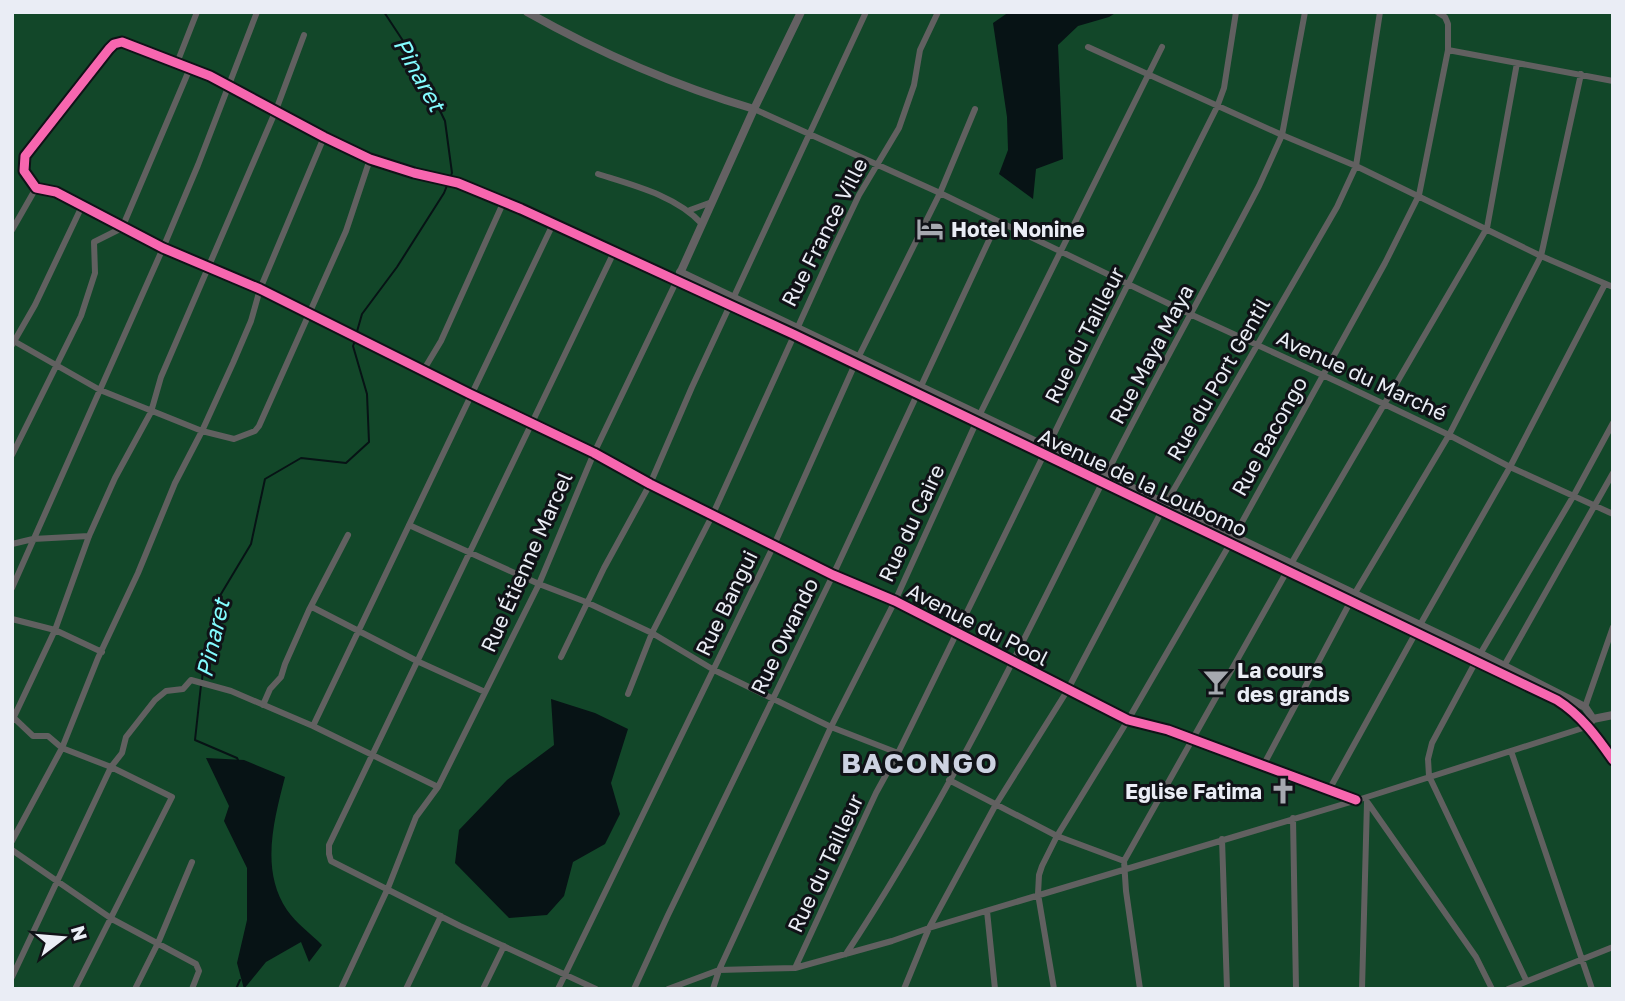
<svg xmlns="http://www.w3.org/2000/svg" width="1625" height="1001" font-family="'Golos Text',sans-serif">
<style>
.green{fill:#124729}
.water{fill:#071315}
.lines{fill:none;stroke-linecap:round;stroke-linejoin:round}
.stream{stroke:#071315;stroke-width:2}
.street{stroke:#616060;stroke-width:6}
.secondary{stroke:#646163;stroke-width:8}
.cycleway-casing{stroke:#101217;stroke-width:13}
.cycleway{stroke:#f766af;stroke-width:9}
.labels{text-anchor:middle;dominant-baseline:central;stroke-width:6;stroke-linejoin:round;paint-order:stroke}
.poi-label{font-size:21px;font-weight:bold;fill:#eaedf5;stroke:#101217;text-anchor:start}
.street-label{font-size:21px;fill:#eaedf5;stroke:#101217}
.water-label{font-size:23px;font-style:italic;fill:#83fbfe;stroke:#101217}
.district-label{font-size:28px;font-weight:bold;letter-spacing:2px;fill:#ccd2e1;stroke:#101217}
</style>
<rect width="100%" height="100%" fill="#282a30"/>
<!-- green -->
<path class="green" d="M12,12H1613V989H12Z"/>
<!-- water -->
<path class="water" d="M1009,12H1117L1109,17L1078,26L1058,45L1063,159L1036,169L1033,199L999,174L1008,150L1007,117L993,23Z
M551,699L595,713L628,729L611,783L620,814L605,844L573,862L564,896L547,915L509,918L455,863L459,830L507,780L554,745Z
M206,758L244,760L285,777C274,820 260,870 287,910C296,923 311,934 322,945L309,962L301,942L266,962L244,989L237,963L247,920V868L224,821L229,806Z"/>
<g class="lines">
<!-- stream -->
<path class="stream" d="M356,335L362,314L397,267L444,193L452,173L445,121L415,59L384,12
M202,680L204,660L218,599L251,544L265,479L301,458L346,463L369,442L367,394L353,346L355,341
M201,685L195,740L237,758L238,760
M236,989L240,980"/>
<!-- street -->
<path class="street" d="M1088,47L1282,135L1356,166L1541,256L1613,287
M1448,50L1613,81
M177,63L197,12
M754,109L940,193L1192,315L1340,383L1449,435L1510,467L1613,514
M598,174C633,185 677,196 702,224
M690,210L712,202
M12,230L36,188
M12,340L100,390L202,431L234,439L255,431L259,426L346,231L370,159
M12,345L35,305L82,206
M423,371L441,341L504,201
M12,455L81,316L95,273L94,242L122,228L190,68
M409,525L539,584L586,602L652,633L714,670L831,727L898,753
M12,544L33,539L89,536
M12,588L163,248L198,165L257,12
M312,607L419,662L485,692
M12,619L55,630L102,652
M561,657L604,568L650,484L692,387L866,12
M1504,666L1613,473
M628,694L652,633L712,516L831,254L859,195L899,128L914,85L920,50L938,12
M263,705L270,689L281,677L285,664L309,610L348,535
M1585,707L1613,627
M13,717L33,736H48L62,748L111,767L172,797L75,989
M12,721L55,630L89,536L115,478L151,412L161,377L276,110L304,35
M313,726L553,224
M1511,751L1592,989
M1263,766L1355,593L1449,435L1541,256L1581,74
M949,780L1057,836L1124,861
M1329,790L1420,625L1510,467L1605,284
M1368,803L1476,957L1492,989
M1293,818L1296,989
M1222,839L1227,989
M12,841L62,748L98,658L138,573L175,483L202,431L233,363L251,321L260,289L324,137
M12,850L112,919L196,964L199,971L192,989
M987,911L995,989
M846,954C944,806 1022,644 1101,485C1151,384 1207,286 1259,186L1282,135L1305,12
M795,968L876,793L898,753L1098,344L1217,107L1224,88L1236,12
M12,977L111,767L122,753L126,737L155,700L166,691L183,689L191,680L231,691L313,726L438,787
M1526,980L1429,776L1428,759L1432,743L1476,661L1574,495L1613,423
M135,989L158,943L192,862
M341,989L388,888L416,817L438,787L539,584L594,453L677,280L521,209L458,183L414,173L370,159L324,137L210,76L122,42L114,44L109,49L25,156L24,171L36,188L56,192L163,248L260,289L470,394L594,453L650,484L833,575L895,601L1128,720L1168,730L1356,800
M406,989L441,916
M483,989L504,946
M558,989L774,545L855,364L940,193L975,109
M596,989L460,926L331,861L329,854V845L614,252
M634,989L668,915L833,575L998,221
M668,989L719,970L795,968L892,941L929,928L1364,798L1586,727L1596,735L1613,760
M713,989L719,970L831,727L895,601L980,414L1162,47
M904,989L929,928L995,806L1067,691L1166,503L1337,207L1356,166L1380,12
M1054,989L1038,894L1039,875L1042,866L1057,836L1128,720L1231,542L1385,263L1419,195L1448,50V24L1445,17L1437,12
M1140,989L1126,891L1124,861L1291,564L1487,228L1517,63
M1362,989L1367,802
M1508,989L1613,947"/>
<!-- secondary -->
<path class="secondary" d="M527,12C598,52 676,86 754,109
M801,12L754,109L677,280L1231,542L1504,675L1568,708L1578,715L1586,727L1593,719L1613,715
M680,272L1481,654L1585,707L1593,719"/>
<!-- cycleway casing -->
<g class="cycleway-casing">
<path id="cycleway" d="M1356,800L1168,730L1128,720L895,601L833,575L650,484L594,453L470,394L260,289L163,248L56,192L36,188L24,171L25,156L109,49L114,44L122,42L210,76L324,137L370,159L414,173L458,183L521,209L793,334L1557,700C1581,715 1597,737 1613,760"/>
</g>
<!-- cycleway -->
<use href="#cycleway" class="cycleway"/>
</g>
<!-- icons -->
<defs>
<g id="hotel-bare" transform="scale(2.1)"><path d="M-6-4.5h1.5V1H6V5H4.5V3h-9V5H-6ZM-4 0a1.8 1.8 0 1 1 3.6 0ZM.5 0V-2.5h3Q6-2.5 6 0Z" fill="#a6a9b0" stroke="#101217" stroke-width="2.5" paint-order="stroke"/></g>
<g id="bar-bare" transform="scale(2.1)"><path d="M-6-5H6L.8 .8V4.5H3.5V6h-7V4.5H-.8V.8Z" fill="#a6a9b0" stroke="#101217" stroke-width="2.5" paint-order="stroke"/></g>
<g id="church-bare" transform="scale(2.1)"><path d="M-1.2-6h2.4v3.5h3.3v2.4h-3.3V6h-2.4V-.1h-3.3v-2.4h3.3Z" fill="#a6a9b0" stroke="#101217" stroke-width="2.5" paint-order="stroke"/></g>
</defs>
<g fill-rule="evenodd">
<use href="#hotel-bare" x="930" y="229"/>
<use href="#bar-bare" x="1216" y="682"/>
<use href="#church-bare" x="1283" y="791"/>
</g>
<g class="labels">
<!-- poi labels -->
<g class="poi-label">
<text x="951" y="229">Hotel Nonine</text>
<text x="1237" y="670">La cours<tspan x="1237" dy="24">des grands</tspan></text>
<text x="1262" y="791" text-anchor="end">Eglise Fatima</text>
</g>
<!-- street labels -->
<g class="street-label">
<text transform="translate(824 232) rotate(-63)">Rue France Ville</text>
<text transform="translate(1084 335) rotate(-63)">Rue du Tailleur</text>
<text transform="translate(1151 354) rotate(-62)">Rue Maya Maya</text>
<text transform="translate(1362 375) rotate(25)">Avenue du Marché</text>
<text transform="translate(1218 379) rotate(-60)">Rue du Port Gentil</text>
<text transform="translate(1269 436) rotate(-61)">Rue Bacongo</text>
<text transform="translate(1143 482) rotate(25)">Avenue de la Loubomo</text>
<text transform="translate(911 523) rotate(-65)">Rue du Caire</text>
<text transform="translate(526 562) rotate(-66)">Rue Étienne Marcel</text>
<text transform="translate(726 603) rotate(-64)">Rue Bangui</text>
<text transform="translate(978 624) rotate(27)">Avenue du Pool</text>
<text transform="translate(784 636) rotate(-64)">Rue Owando</text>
<text transform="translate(825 863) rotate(-65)">Rue du Tailleur</text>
</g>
<!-- water labels -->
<g class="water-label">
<text transform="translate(420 74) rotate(61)">Pinaret</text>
<text transform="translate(212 638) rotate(-77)">Pinaret</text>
</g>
<!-- district labels -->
<g class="district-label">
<text x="920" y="762">BACONGO</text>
</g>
</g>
<!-- border -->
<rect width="1625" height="1001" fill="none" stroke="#eaedf5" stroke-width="28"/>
<!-- north arrow -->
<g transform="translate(63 938) rotate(74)" stroke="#101217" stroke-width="5" paint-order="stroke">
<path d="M0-5L12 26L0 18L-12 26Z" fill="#eaedf5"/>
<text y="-10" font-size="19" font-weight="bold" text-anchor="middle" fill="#eaedf5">N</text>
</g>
</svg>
